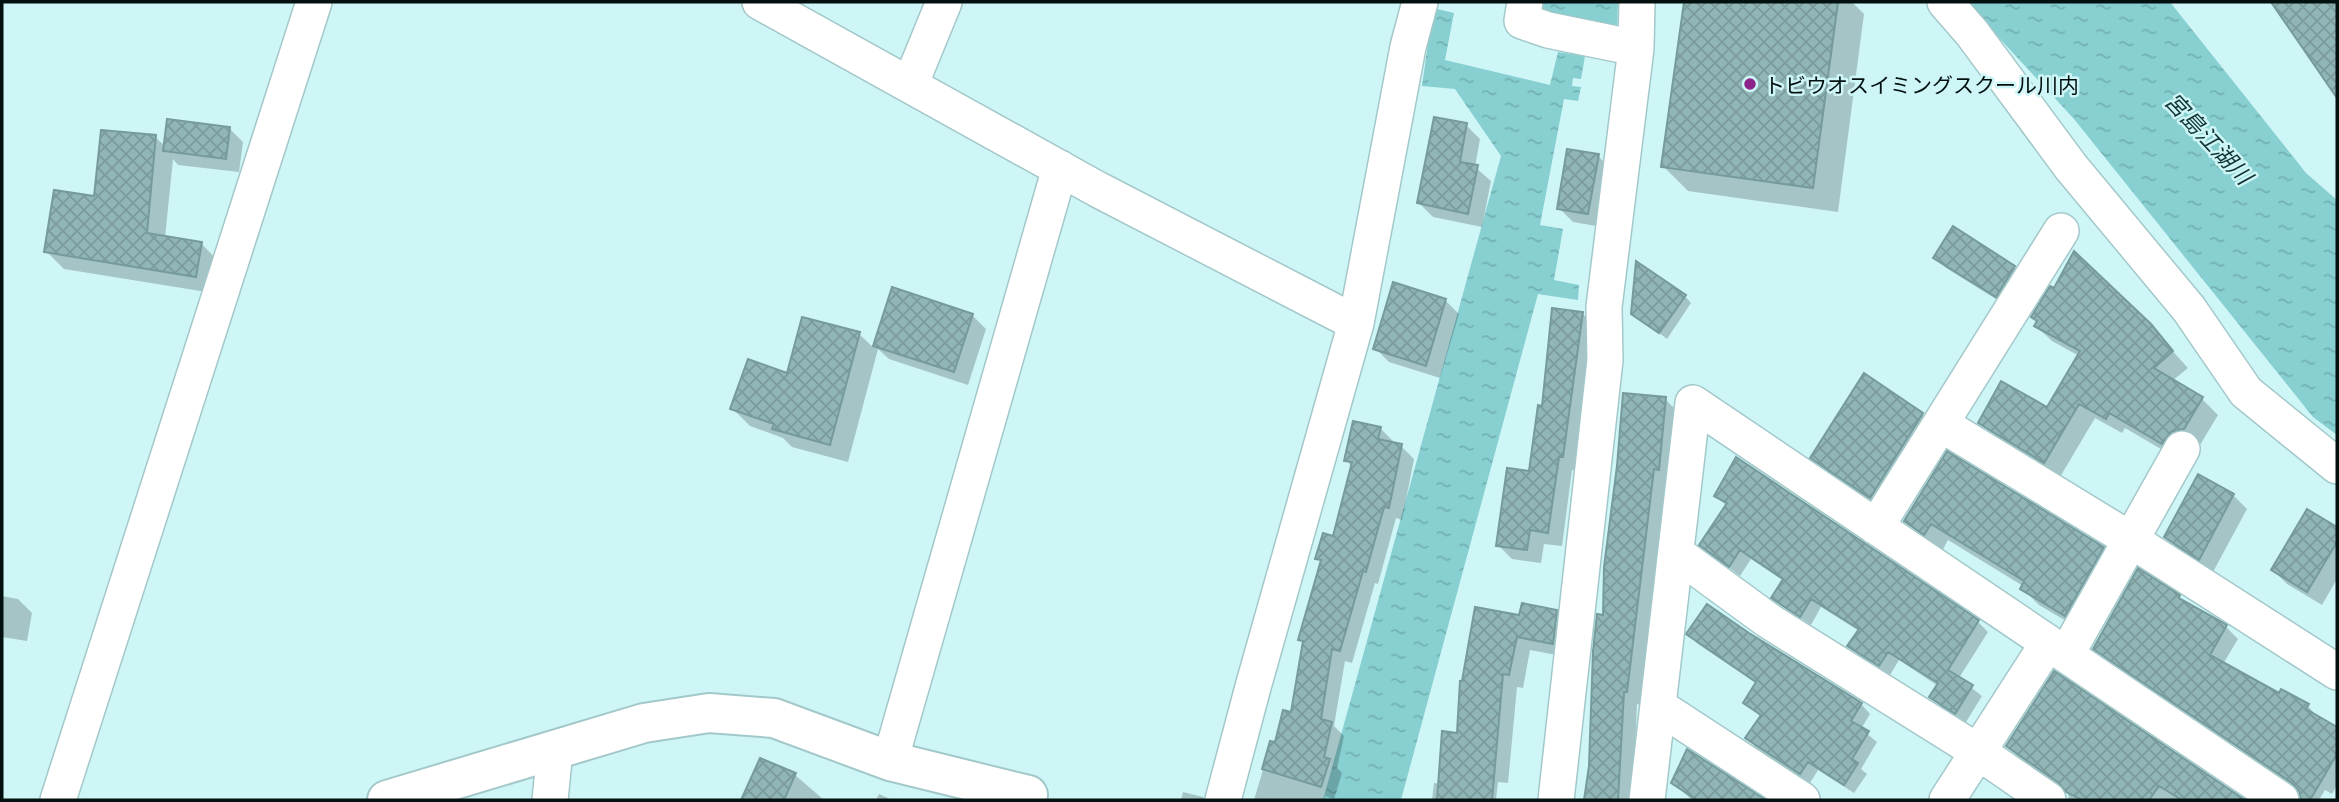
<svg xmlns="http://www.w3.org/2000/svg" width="2339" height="802" font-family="'Exo 2','Noto Sans JP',sans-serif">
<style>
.water{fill:url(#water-ripples)}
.shadow{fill:#0003}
.building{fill:url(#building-cross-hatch);stroke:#769b9c;stroke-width:2}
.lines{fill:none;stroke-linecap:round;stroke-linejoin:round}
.minor-casing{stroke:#a3c8c9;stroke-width:38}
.tertiary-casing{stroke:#a3c8c9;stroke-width:42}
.minor{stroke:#fff;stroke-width:35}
.tertiary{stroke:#fff;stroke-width:38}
.poi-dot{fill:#8b2389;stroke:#cff6f7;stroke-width:2.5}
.labels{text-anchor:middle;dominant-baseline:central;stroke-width:5;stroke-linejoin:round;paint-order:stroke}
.poi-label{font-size:21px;fill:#031010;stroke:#cff6f7;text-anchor:start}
.water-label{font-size:23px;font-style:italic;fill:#113536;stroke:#cff6f7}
</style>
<defs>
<pattern id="water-ripples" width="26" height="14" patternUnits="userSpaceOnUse" patternTransform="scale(1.75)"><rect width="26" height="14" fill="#87cfd1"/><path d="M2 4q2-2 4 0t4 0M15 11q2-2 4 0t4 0" fill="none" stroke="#73b1b2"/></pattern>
<pattern id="building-cross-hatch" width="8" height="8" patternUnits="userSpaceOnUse" patternTransform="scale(1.75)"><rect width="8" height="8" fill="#91b6b7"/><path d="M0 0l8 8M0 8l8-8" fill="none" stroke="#7b9b9c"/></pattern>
</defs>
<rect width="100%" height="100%" fill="#cff6f7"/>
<!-- water -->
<path class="water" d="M1543,2H1618L1617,34L1551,18L1542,9Z
M1966,2H2170L2306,173L2337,200V435L2313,417L2074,119Z
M1433,8L1454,13L1445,60L1550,85L1558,52L1585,56L1581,79L1573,78L1572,86L1581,87L1578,101L1564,99L1540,225L1563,229L1554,280L1579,285L1578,300L1538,294L1401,800H1323L1501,156L1455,89L1422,86Z"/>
<!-- shadow -->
<path class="shadow" d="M1685,2H1852L1864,14L1838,212L1688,191L1663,166Z
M2271,2H2337V91L2330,84Z
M1466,125L1480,139L1475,167L1491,181L1482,227L1433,217L1419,203Z
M229,128L243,142L239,172L178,165L173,159L165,238L201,243L218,261L213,293L64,269L46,251L155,137L165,146Z
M1598,156L1612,170L1602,227L1573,222L1559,208Z
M1988,252L2014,267L2025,278L2007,306L1946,268L1935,258Z
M893,289L972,315L986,329L968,385L889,359L878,349L848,462L792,447L783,438L750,426L732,408L859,334L874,348Z
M1685,296L1691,303L1667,339L1633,313Z
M1445,300L1459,314L1440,378L1389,362L1375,348Z
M1582,313L1596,327L1577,471L1572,470L1562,546L1544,544L1541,563L1512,559L1498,545L1530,473L1543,407Z
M2033,317L2149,325L2188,368L2172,381L2202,399L2218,415L2200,445L2187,447L2178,459L2125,428L2122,433L2095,418L2060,477L1996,438L1980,423L2047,410L2079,356L2052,341L2036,326L2038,322Z
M1864,375L1922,414L1936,428L1885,511L1826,471L1812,457Z
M1665,399L1678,412L1667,482L1640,705L1637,704L1633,800H1586L1605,617Z
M1380,428L1393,441L1392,444L1401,446L1414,459L1402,520L1396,518L1378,584L1375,583L1352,663L1345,661L1334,726L1344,736L1337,768L1342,773L1334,799L1325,796L1324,800H1254L1271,743L1276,745L1292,714L1304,643L1300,639L1322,563L1317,558L1334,538L1352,467L1346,460Z
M1948,454L2103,548L2120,565L2083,631L2039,605L2022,588L2023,586L1948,540L1942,551L1923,538L1906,521Z
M2233,495L2247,509L2213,572L2180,551L2166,537Z
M1716,496L1978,622L1988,632L1959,678L1982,696L1966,722L1942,707L1931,697L1938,686L1899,660L1890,675L1860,656L1850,646L1859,631L1821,607L1811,625L1783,607L1773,597L1784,581L1751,559L1740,576L1712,555L1702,545L1727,506Z
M2308,511L2337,529V579L2322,605L2287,584L2273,570Z
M2,596L18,599L32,613L27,641L2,637Z
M2179,597L2186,604L2226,627L2238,639L2223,664L2279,696L2308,706L2319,719L2337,729V785L2332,794L2325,790L2319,800H2304L2301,791L2107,660L2095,648Z
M1556,611L1570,625L1567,657L1530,650L1523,688L1517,687L1508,783L1498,782L1496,800H1432L1434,783L1440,784L1458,734L1521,617Z
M1689,634H1748L1861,704L1870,714L1861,729L1877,742L1861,769L1867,774L1854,793L1818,770L1810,783L1756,748L1747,738L1761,717L1745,703L1757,684L1698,644Z
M2054,673L2242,800H2069L2068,792L2021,760L2008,746Z
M1688,751L1764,800H1692L1673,783Z
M761,760L795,775L824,800H745Z
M1183,792L1203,797L1205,800H1181Z
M879,794L892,800H876Z"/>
<!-- building -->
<path class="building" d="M1684,2H1838L1813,188L1661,167Z
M2271,2H2337V98Z
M1434,117L1467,123L1460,162L1478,165L1468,214L1417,203Z
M167,119L230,127L226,159L163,151Z
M101,130L156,135L147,233L202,242L196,277L44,252L54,190L94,196Z
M1567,149L1599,154L1588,214L1557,209Z
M1953,226L2015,266L1996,297L1933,258Z
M2074,251L2151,324L2173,351L2154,368L2203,397L2184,429L2171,432L2162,444L2109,413L2106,419L2079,404L2044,463L1978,423L2001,381L2047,407L2080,351L2034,326L2037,321L2031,317L2050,286L2054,288Z
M1636,261L1686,295L1659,333L1631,314Z
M1393,282L1446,299L1426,366L1373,349Z
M892,287L973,314L954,372L873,346Z
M1552,308L1583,312L1563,457H1559L1548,533L1530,530L1527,550L1496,546L1507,468L1529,471L1538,405L1542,406Z
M802,317L860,332L830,445L772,429L774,424L730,409L748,359L787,373Z
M1864,373L1923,413L1870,498L1810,458Z
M1623,393L1666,397L1659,470L1654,469L1627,692H1624L1618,800H1584L1589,766L1593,651L1597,614L1603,615L1604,567L1617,466Z
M1353,421L1381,427L1378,439L1402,444L1389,508L1384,507L1366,572L1363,571L1340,651L1332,649L1321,719L1332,722L1324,757L1330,759L1321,787L1262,769L1270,741L1275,742L1283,710L1291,712L1303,641L1298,640L1321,560L1315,559L1323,533L1333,536L1352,462L1344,461Z
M1947,451L2104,547L2065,616L2020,589L2024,581L1931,524L1924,535L1904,521Z
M1736,457L1979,620L1948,670L1973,685L1955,714L1929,697L1938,683L1888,652L1879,666L1847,646L1859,629L1811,599L1800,617L1771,598L1783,579L1740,550L1729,567L1699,545L1727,503L1714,496Z
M2198,474L2234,494L2199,560L2164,537Z
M2307,509L2337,527V542L2307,592L2271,570Z
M2138,568L2180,595L2179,598L2227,625L2210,655L2279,693L2281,689L2309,704L2306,709L2337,727V754L2310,800H2301L2299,791L2292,783L2093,649Z
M1522,603L1557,610L1553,644L1517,637L1509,675L1503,674L1492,800H1437L1442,731L1457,733L1460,681H1462L1475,607L1519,615Z
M1707,604L1749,633L1862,703L1851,721L1869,731L1852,759L1858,763L1844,785L1808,762L1800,774L1745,738L1761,715L1743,703L1756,682L1686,634Z
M2054,671L2056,672L2245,800H2182L2159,786L2149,800H2082L2066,792L2059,783L2006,746Z
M1687,749L1766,800H1697L1671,783Z
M760,758L796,773L784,800H741Z"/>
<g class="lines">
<!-- minor casing -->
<g class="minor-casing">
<path id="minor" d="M760,2L1097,189L1356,323L1253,687L1223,800
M1525,2L1522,21L1548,30L1636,48
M1945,2L1972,33L2071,167L2189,309L2246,392L2337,466
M910,85L944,2
M1356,323L1408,47L1420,2
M1941,424L2131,540L2337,672
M1876,527L2061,231
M1676,553L1769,621L1977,751L2048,800
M2066,655L2182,449
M1658,706L1802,800
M890,761L1060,168
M58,800L314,2
M550,800L555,750
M1556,800L1605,360L1604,307L1636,48L1637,2
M1647,800L1693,403L2281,800
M1947,800L2048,643"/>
</g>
<!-- tertiary casing -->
<g class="tertiary-casing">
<path id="tertiary" d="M387,800L644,723L709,713L774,718L890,761L1028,795"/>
</g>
<!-- minor -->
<use href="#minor" class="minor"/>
<!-- tertiary -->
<use href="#tertiary" class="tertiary"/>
</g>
<!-- markers -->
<circle class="poi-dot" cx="1750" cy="84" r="7"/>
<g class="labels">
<!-- poi labels -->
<g class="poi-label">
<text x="1764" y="84">トビウオスイミングスクール川内</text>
</g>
<!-- water labels -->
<g class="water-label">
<text transform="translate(2209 138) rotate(47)">宮島江湖川</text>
</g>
</g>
<!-- border -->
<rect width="2339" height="802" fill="none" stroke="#031010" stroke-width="7"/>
</svg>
